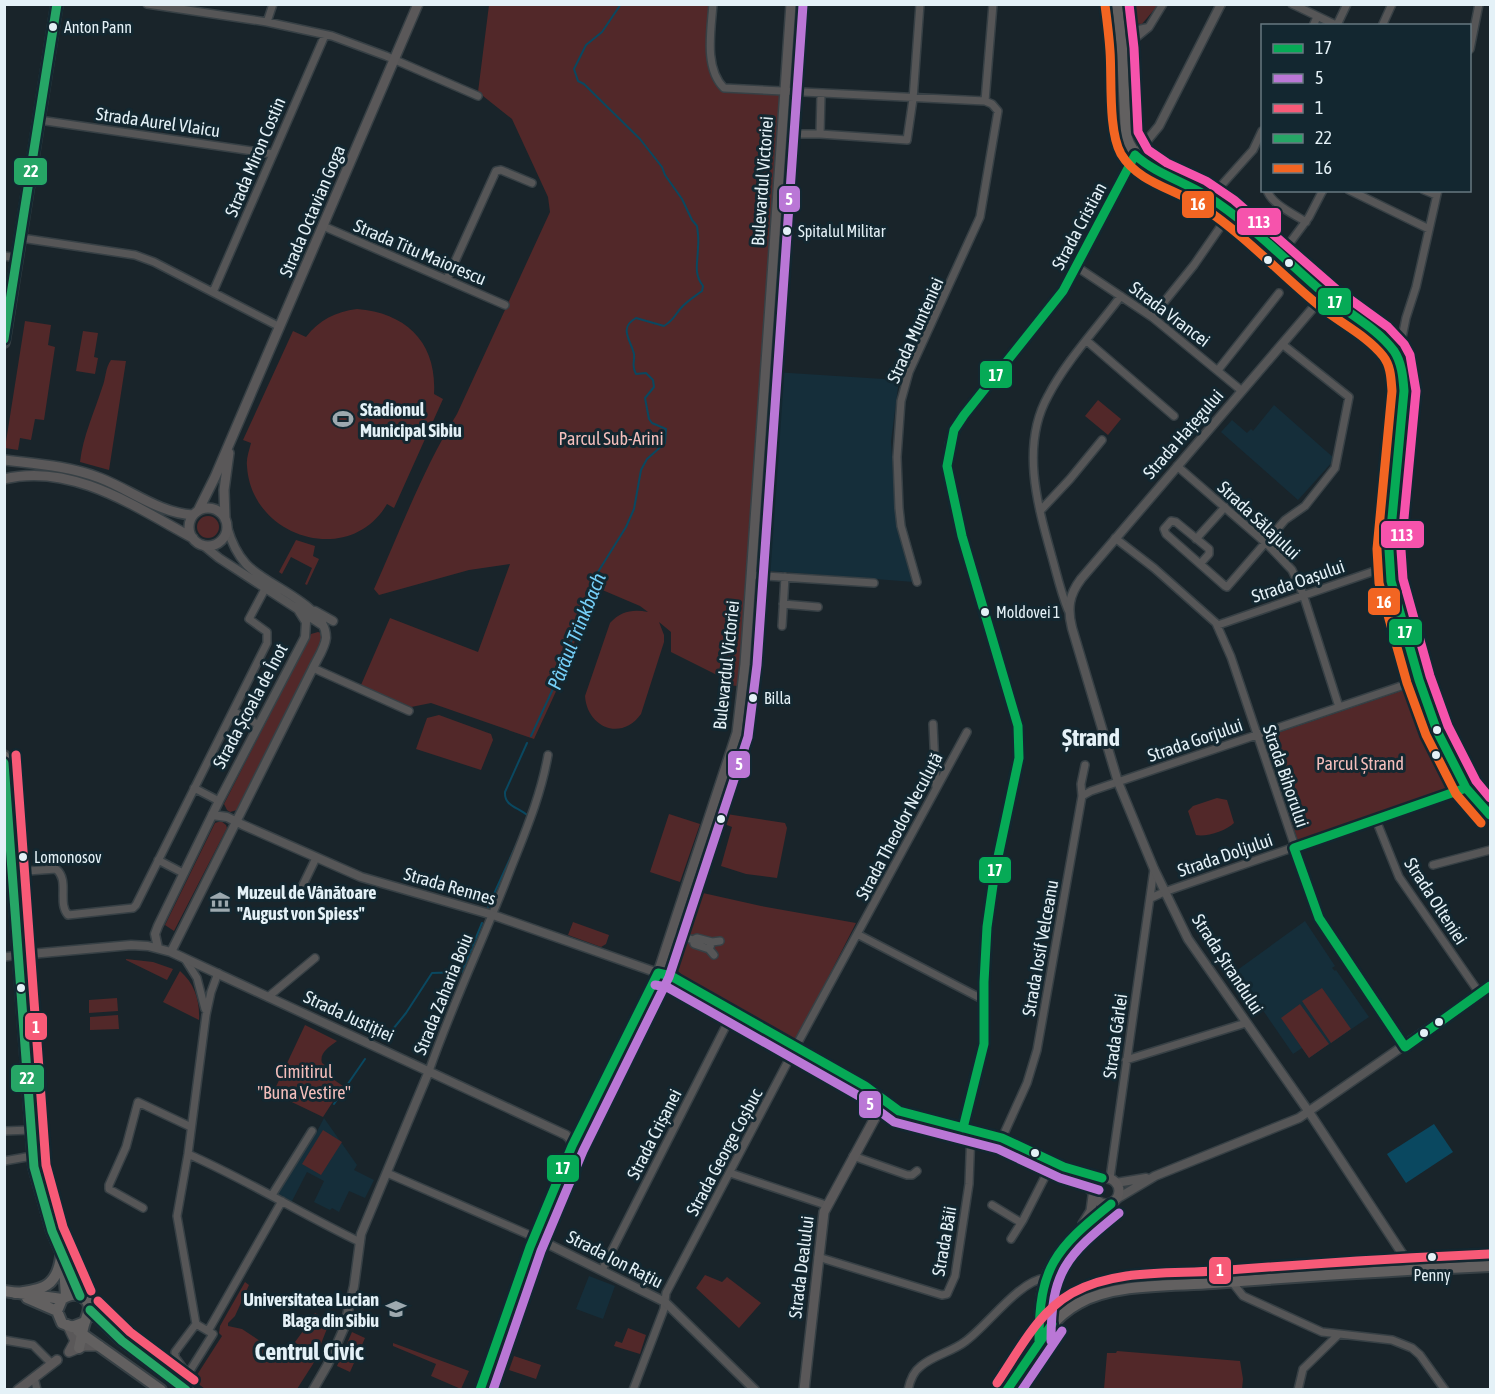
<svg xmlns="http://www.w3.org/2000/svg" width="1495" height="1394" font-family="'Asap Condensed',sans-serif">
<style>
.built{fill:#152e3a}
.green{fill:#522829}
.water{fill:#0a4860}
.lines{fill:none;stroke-linecap:round;stroke-linejoin:round}
.stream{stroke:#0a4860;stroke-width:2}
.minor-casing{stroke:#374045;stroke-width:10}
.tertiary-casing{stroke:#374045;stroke-width:11}
.secondary-casing{stroke:#374045;stroke-width:12}
.primary-casing{stroke:#374045;stroke-width:14}
.minor{stroke:#565657;stroke-width:7}
.tertiary{stroke:#565657;stroke-width:8}
.secondary{stroke:#5a5859;stroke-width:9}
.primary{stroke:#626060;stroke-width:10}
.bus-1-casing{stroke:#132730;stroke-width:14}
.bus-2-casing{stroke:#132730;stroke-width:14}
.bus-3-casing{stroke:#132730;stroke-width:14}
.bus-4-casing{stroke:#132730;stroke-width:14}
.bus-5-casing{stroke:#132730;stroke-width:14}
.bus-6-casing{stroke:#132730;stroke-width:14}
.bus-1{stroke:#06aa56;stroke-width:9}
.bus-2{stroke:#ba77d6;stroke-width:9}
.bus-3{stroke:#f75a77;stroke-width:9}
.bus-4{stroke:#26a666;stroke-width:9}
.bus-5{stroke:#f26522;stroke-width:9}
.bus-6{stroke:#f653ac;stroke-width:9}
.bus-dot{fill:#e4f1f7;stroke:#132730;stroke-width:2}
.labels{text-anchor:middle;dominant-baseline:central;stroke-width:6;stroke-linejoin:round;paint-order:stroke}
.bus-label{font-size:16px;fill:#e4f1f7;stroke:#132730;text-anchor:start}
.street-label{font-size:18px;fill:#e4f1f7;stroke:#132730}
.poi-label{font-size:18px;font-weight:bold;fill:#e4f1f7;stroke:#132730;text-anchor:start}
.park-label{font-size:18px;fill:#f4bebb;stroke:#132730}
.water-label{font-size:20px;font-style:italic;fill:#76cff8;stroke:#132730}
.district-label{font-size:24px;font-weight:bold;fill:#e4f1f7;stroke:#132730}
.line-badge{stroke:#132730;stroke-width:2}
.badge-label{font-size:16px;text-anchor:middle;font-weight:bold;fill:#fff}
</style>
<rect width="100%" height="100%" fill="#19242a"/>
<!-- built -->
<path class="built" d="M774,372L899,380L891,441L894,494L896,520L914,582L759,570Z
M1274,405L1335,459L1298,500L1221,432L1232,420L1247,433L1251,429L1253,431Z
M1305,921L1335,966L1332,968L1335,971L1336,970L1369,1017L1309,1058L1302,1048L1293,1054L1236,971Z
M324,1118L357,1165L354,1170L374,1180L365,1198L349,1191L339,1212L332,1208L330,1210L314,1202L324,1181L307,1172L291,1203L276,1194L314,1137Z
M589,1276L615,1286L603,1319L576,1309Z"/>
<!-- green -->
<path class="green" d="M489,5H713C711,31 704,68 724,88L785,93L743,687L724,684L721,677L671,652V632L659,622L664,635V642L641,714C621,742 587,727 585,696L610,623C621,611 633,609 648,612L640,606L593,586L564,674L534,739L431,703L411,707L361,685L390,618L478,652L510,564L469,570L379,595L374,589C400,531 423,469 457,414L550,212L548,197L512,119L478,92Z
M1126,5V4L1158,5L1142,24L1130,23Z
M357,309C407,313 437,343 434,394L443,399L394,508L387,504C350,568 251,538 247,466C246,459 249,451 251,443L243,440L293,331L306,337C319,320 335,312 357,309Z
M25,321L51,325L48,345L55,347L44,420L35,419L31,440L20,438L18,450L5,448Z
M83,331L98,333L94,357L98,358L95,374L76,371Z
M111,360L126,361L109,470L80,462C83,436 94,413 102,388C106,379 105,368 111,360Z
M1098,400L1121,419L1108,435L1085,416Z
M197 527a11 11 0 1 1 22 0a11 11 0 1 1-22 0Z
M296,540L315,546L313,556L319,559L307,585L305,584L312,568L291,557L282,574L279,572Z
M318,632L321,633L324,640L237,810L230,812L227,810L224,804L311,634Z
M1416,686L1423,712L1461,785L1298,841L1289,813L1294,810L1278,764L1273,765L1263,738Z
M439,715L491,734L493,740L481,770L416,749L427,718Z
M1217,798L1227,800L1234,823C1226,831 1207,837 1196,835L1188,811L1193,806Z
M720,813L785,823L787,828L777,878L746,874L721,866L732,827L717,821Z
M669,814L700,824L680,882L650,872Z
M221,821L226,825L227,828L174,931L165,925L215,823Z
M694,891L761,906L856,923L794,1044L684,977L677,970L673,955Z
M573,922L609,935L606,944L601,947L568,935Z
M126,959L153,962L173,969L167,980L126,960Z
M180,971C195,984 200,1001 199,1020L163,1002Z
M1322,988L1351,1029L1331,1043L1302,1001Z
M117,998L118,1011L89,1013V1000Z
M1300,1004L1329,1044L1309,1058L1281,1018Z
M118,1015L119,1029L90,1030V1017Z
M305,1025L337,1041C329,1047 319,1053 322,1063L326,1066L332,1064L327,1075L343,1086L323,1117L273,1093Z
M323,1130L342,1142L321,1175L302,1164Z
M705,1275L722,1282L727,1277L761,1303L739,1328L696,1288Z
M245,1282L249,1285L235,1316L228,1323V1326L242,1329L290,1361L299,1346L295,1342L306,1327L310,1328L316,1322L312,1318L315,1313L330,1321L313,1364L297,1389H205L196,1382L195,1378L222,1336L219,1333L220,1326Z
M628,1328L646,1335L640,1354L614,1346L616,1341L622,1343Z
M352,1332L365,1338L350,1372L337,1366Z
M393,1343L469,1371L461,1389L431,1376L436,1364L393,1346Z
M1117,1351L1240,1361L1243,1379L1242,1389H1104L1107,1353H1116Z
M514,1356L541,1365L536,1379L509,1370Z"/>
<!-- water -->
<path class="water" d="M1434,1124L1453,1152L1406,1183L1387,1154Z"/>
<g class="lines">
<!-- stream -->
<path class="stream" d="M531,736L559,676L593,580L626,527L634,509L641,470L647,459L665,443L666,429L652,423L649,419L645,398L654,387L653,380L646,373L636,374C631,366 635,362 634,354C631,340 618,328 636,318L664,326C674,320 674,316 681,308C687,301 694,297 702,291L703,286C693,273 698,262 698,247C699,240 698,233 697,226L692,220L682,199L665,175L662,167L640,139L584,84L578,81L574,69L586,45L602,32L621,4
M527,743L505,792C504,807 519,807 528,816
M488,907L518,841
M385,1039L406,1013L432,973L462,972L482,923
M334,1104L365,1059"/>
<!-- minor casing -->
<g class="minor-casing">
<path id="minor" d="M147,4L267,22L332,36L386,56L478,96
M713,4C711,31 704,68 724,88L985,101L992,104L998,111L980,217L909,372L901,401L897,457L899,508L901,526L917,582
M1292,4L1338,26
M267,22L273,4
M1337,25L1347,4
M1120,26L1132,31L1146,28
M1313,26L1317,17
M1382,26L1392,4
M1122,49L1149,27L1163,4
M1470,49L1479,4
M821,94L820,134L907,140L913,99L920,4
M985,101L993,4
M39,120L273,154
M796,134H820
M1267,190C1271,204 1294,214 1306,222
M1349,190L1429,229
M1424,190L1436,195
M1210,198L1253,150L1262,131
M323,226L505,305
M21,238L135,255L154,262L280,327
M4,256L18,258
M1280,256L1309,217L1323,190
M1077,267L1152,317L1242,391
M447,279L496,171L501,170L532,183
M213,292L325,35
M1152,317L1194,265L1230,213
M1087,341L1174,416
M1398,357L1406,318L1416,287L1438,190
M1218,370L1279,293
M1177,466L1267,544L1292,570L1303,594L1339,707
M1040,511L1070,479L1102,440
M1115,538L1154,568L1216,623L1231,657L1319,918L1405,1047
M1196,539L1225,507
M1200,564L1209,554V549L1176,522L1171,521L1164,529L1166,534L1225,586L1227,587L1285,520L1305,506L1335,468L1349,397L1282,344
M751,575L874,583
M783,604L818,607
M1068,610C1061,593 1057,575 1052,557C1038,507 1020,446 1048,396C1066,361 1097,328 1121,296
M1218,625L1389,566
M782,626L785,577
M313,668L409,711
M233,711L259,725
M933,724L936,787
M194,788L219,801
M1082,796L1081,784L1085,765
M1376,820L1399,877L1480,994
M158,860L183,873
M1433,865L1490,850
M13,872L56,869C70,880 57,903 68,915L133,908L136,905L267,643V632L249,619L265,589
M299,893L316,858
M1151,898L1164,892L1466,788
M671,933L693,940L694,944L709,949
M857,934L984,1000
M693,940L697,938L712,942
M714,955L709,949L712,942L720,941
M4,957L19,955
M185,959L197,978L205,1009
M268,997L315,958
M1126,1060L1246,1023
M429,1071C453,1002 485,936 511,868C526,830 541,795 548,755
M4,1131L31,1130
M1002,1138L1027,1083L1037,1050L1082,796L1091,791L1419,680
M188,1154C247,1180 302,1214 360,1242
M853,1156L907,1175H912L917,1171
M4,1161L32,1156
M387,1173L534,1237
M730,1173L826,1205
M1110,1178L1154,869
M272,1195L312,1131
M992,1205L1020,1222
M143,1208L109,1189V1185L126,1147L138,1102L191,1127
M1011,1239L1023,1220L1053,1161
M818,1257L942,1295L947,1294L955,1276L969,1184L971,1130
M602,1270L733,1012
M1232,1282L1243,1296L1322,1332L1392,1340L1412,1348L1420,1355L1445,1390
M208,1331L282,1201
M4,1340L33,1345L52,1364
M187,1374L175,1357V1352L196,1324
M34,1377L37,1390
M181,1385L213,1334L196,1324L177,1216L188,1154L206,1015L211,992L218,973
M633,1390L664,1309L666,1293L795,1048L967,732
M908,1390C910,1380 913,1372 921,1366C934,1355 952,1352 966,1341C988,1325 1019,1281 1045,1278
M1298,1390L1303,1369L1338,1335"/>
</g>
<!-- tertiary casing -->
<g class="tertiary-casing">
<path id="tertiary" d="M1325,294L1081,579C1069,595 1067,608 1072,628L1118,782L1154,869L1188,939L1309,1112L1413,1270
M203,545L219,558L322,625
M315,611L333,621
M212,815L227,817L243,825L361,877L493,915L658,973
M158,948L155,934L158,926L219,801L305,637L306,622L299,611
M171,952L313,668C317,659 325,648 326,638C327,605 266,586 246,564C237,554 231,541 227,527
M19,955L131,945L148,946L171,952L566,1135L570,1139L572,1146
M963,1128L984,1044V982L987,927L995,871L1019,758L1018,726L962,536L947,466L950,443L954,430L964,415L1063,291L1135,155L1159,126L1221,4
M1116,1183L1146,1178
M1118,1198L1155,1176L1299,1118L1490,986
M534,1237L665,1302L755,1390
M313,1390L328,1364L344,1328L354,1286L361,1234L429,1071"/>
</g>
<!-- secondary casing -->
<g class="secondary-casing">
<path id="secondary" d="M4,460C37,464 69,466 100,478C131,490 159,513 193,515
M4,479C72,462 137,508 193,538
M189 527a19 19 0 1 1 38 0a19 19 0 1 1-38 0Z
M198,511L215,477L418,4
M225,519L224,490L229,453
M658,973L671,976L795,1048L865,1086L899,1111L1002,1138L1064,1167L1102,1178
M1068,1170L1092,1191
M1093 1191a13 13 0 1 1 26 0a13 13 0 1 1-26 0Z
M1083,1224L1091,1211L1093,1196
M1045,1289L1054,1322
M1047,1296L1058,1304L1077,1303
M68,1326L75,1341L69,1352
M1039,1341C1039,1319 1039,1292 1048,1272C1060,1244 1089,1222 1111,1204
M69,1352L84,1346H100
M18,1390L57,1360
M480,1390L530,1247L572,1146L658,973L737,733L745,664L791,4
M804,1390L824,1212L876,1116L878,1106L872,1092"/>
</g>
<!-- primary casing -->
<g class="primary-casing">
<path id="primary" d="M1117,4L1122,49L1126,135C1136,173 1183,178 1211,198C1253,229 1290,266 1330,299C1351,315 1378,330 1394,351C1402,362 1403,377 1404,391L1389,550L1391,581L1419,680L1437,731L1466,788L1490,815
M1382,340L1398,335
M4,342L57,4
M4,756L34,1167L52,1231L80,1296
M64,1267L66,1296
M4,1291L62,1299
M15,1293C42,1290 57,1287 61,1257
M27,1298L57,1311
M90,1310L122,1341L187,1390
M78,1331L161,1390
M79,1348C81,1340 82,1332 84,1325C87,1314 95,1303 80,1296C74,1293 68,1295 62,1299L57,1311L62,1323L72,1327L85,1322
M1007,1390C1028,1360 1045,1321 1079,1303C1115,1283 1172,1286 1213,1283C1305,1276 1398,1270 1490,1266"/>
</g>
<!-- minor -->
<use href="#minor" class="minor"/>
<!-- tertiary -->
<use href="#tertiary" class="tertiary"/>
<!-- secondary -->
<use href="#secondary" class="secondary"/>
<!-- primary -->
<use href="#primary" class="primary"/>
<!-- bus-1 casing -->
<g class="bus-1-casing">
<path id="bus-1" d="M1135,155C1156,174 1183,181 1207,196C1251,224 1287,262 1327,296C1349,314 1377,328 1394,351C1402,363 1403,378 1404,391L1389,550L1391,581L1419,680L1437,731L1466,788L1490,815
M1466,788L1294,848L1319,918L1405,1047L1490,986
M963,1128L984,1044V982L987,927L995,871L1019,758L1018,726L962,536L947,466L954,430L964,415L1063,291L1135,155
M1039,1341C1039,1267 1055,1249 1111,1204
M480,1390L530,1247L572,1146L658,973L671,976L865,1086L899,1111L1002,1138L1064,1167L1102,1178
M1007,1390L1052,1324"/>
</g>
<!-- bus-2 casing -->
<g class="bus-2-casing">
<path id="bus-2" d="M655,985L667,987L859,1096L894,1122L998,1149L1060,1178L1099,1190
M1051,1341C1051,1271 1066,1256 1119,1213
M493,1390L541,1251L583,1151L669,977L748,737L757,665L803,5
M1022,1390L1062,1331"/>
</g>
<!-- bus-3 casing -->
<g class="bus-3-casing">
<path id="bus-3" d="M16,755L46,1165L63,1227L91,1291
M98,1301L130,1332L194,1380
M997,1383C1019,1351 1037,1313 1072,1293C1115,1269 1169,1274 1216,1271C1307,1264 1398,1258 1489,1254"/>
</g>
<!-- bus-4 casing -->
<g class="bus-4-casing">
<path id="bus-4" d="M4,339L57,4
M4,763L34,1167L52,1231L80,1296
M90,1310L122,1341L186,1390"/>
</g>
<!-- bus-5 casing -->
<g class="bus-5-casing">
<path id="bus-5" d="M1105,5C1107,20 1109,36 1110,51C1112,78 1108,131 1121,154C1139,184 1177,189 1204,208C1247,237 1282,276 1322,308C1342,324 1367,336 1383,356C1391,366 1391,379 1392,391L1377,549L1379,583L1407,683L1426,735L1456,794L1481,823"/>
</g>
<!-- bus-6 casing -->
<g class="bus-6-casing">
<path id="bus-6" d="M1129,4L1134,48L1138,132L1148,150L1167,163L1206,181L1234,200L1337,290L1388,327L1404,344L1410,355L1416,391L1401,550L1403,579L1430,676L1448,726L1476,781L1490,798"/>
</g>
<!-- bus-1 -->
<use href="#bus-1" class="bus-1"/>
<!-- bus-2 -->
<use href="#bus-2" class="bus-2"/>
<!-- bus-3 -->
<use href="#bus-3" class="bus-3"/>
<!-- bus-4 -->
<use href="#bus-4" class="bus-4"/>
<!-- bus-5 -->
<use href="#bus-5" class="bus-5"/>
<!-- bus-6 -->
<use href="#bus-6" class="bus-6"/>
</g>
<!-- icons -->
<defs>
<g id="stadium-bare" transform="scale(1.62)"><path d="M0-5a6.5 5 0 1 0 0 10a6.5 5 0 1 0 0-10ZM-3.5-1.8h7v3.6h-7Z" fill="#9da9af" stroke="#132730" stroke-width="2.5" paint-order="stroke"/></g>
<g id="museum-bare" transform="scale(1.62)"><path d="M0-6L6-3V-2H-6V-3ZM-5-1h2V3h-2ZM-1-1h2V3h-2ZM3-1h2V3H3ZM-6 4H6V6H-6Z" fill="#9da9af" stroke="#132730" stroke-width="2.5" paint-order="stroke"/></g>
<g id="university-bare" transform="scale(1.62)"><path d="M0-5L7-2L0 1L-7-2ZM-4 1L0 2.5L4 1V4Q0 6-4 4Z" fill="#9da9af" stroke="#132730" stroke-width="2.5" paint-order="stroke"/></g>
</defs>
<g fill-rule="evenodd">
<use href="#stadium-bare" x="343" y="419"/>
<use href="#museum-bare" x="220" y="902"/>
<use href="#university-bare" x="396" y="1309"/>
</g>
<!-- markers -->
<g class="bus-dot">
<circle cx="53" cy="27" r="5"/>
<circle cx="787" cy="231" r="5"/>
<circle cx="1268" cy="260" r="5"/>
<circle cx="1289" cy="263" r="5"/>
<circle cx="985" cy="612" r="5"/>
<circle cx="753" cy="698" r="5"/>
<circle cx="1437" cy="730" r="5"/>
<circle cx="1436" cy="755" r="5"/>
<circle cx="721" cy="819" r="5"/>
<circle cx="23" cy="857" r="5"/>
<circle cx="21" cy="988" r="5"/>
<circle cx="1439" cy="1022" r="5"/>
<circle cx="1424" cy="1033" r="5"/>
<circle cx="1035" cy="1153" r="5"/>
<circle cx="1432" cy="1257" r="5"/>
</g>
<g class="labels">
<!-- bus labels -->
<g class="bus-label">
<text x="64" y="27">Anton Pann</text>
<text x="798" y="231">Spitalul Militar</text>
<text x="996" y="612">Moldovei 1</text>
<text x="764" y="698">Billa</text>
<text x="34" y="857">Lomonosov</text>
<text x="1432" y="1275" text-anchor="middle">Penny</text>
</g>
<!-- street labels -->
<g class="street-label">
<text transform="translate(158 122) rotate(8)">Strada Aurel Vlaicu</text>
<text transform="translate(255 157) rotate(-67)">Strada Miron Costin</text>
<text transform="translate(762 181) rotate(-86)">Bulevardul Victoriei</text>
<text transform="translate(312 211) rotate(-67)">Strada Octavian Goga</text>
<text transform="translate(1079 226) rotate(-62)">Strada Cristian</text>
<text transform="translate(420 252) rotate(23)">Strada Titu Maiorescu</text>
<text transform="translate(1170 314) rotate(37)">Strada Vrancei</text>
<text transform="translate(915 330) rotate(-66)">Strada Munteniei</text>
<text transform="translate(1183 434) rotate(-49)">Strada Hațegului</text>
<text transform="translate(1259 520) rotate(43)">Strada Sălajului</text>
<text transform="translate(1298 581) rotate(-19)">Strada Oașului</text>
<text transform="translate(726 665) rotate(-84)">Bulevardul Victoriei</text>
<text transform="translate(250 706) rotate(-62)">Strada Școala de Înot</text>
<text transform="translate(1195 740) rotate(-19)">Strada Gorjului</text>
<text transform="translate(1286 776) rotate(71)">Strada Bihorului</text>
<text transform="translate(899 826) rotate(-62)">Strada Theodor Neculuță</text>
<text transform="translate(1225 855) rotate(-19)">Strada Doljului</text>
<text transform="translate(450 886) rotate(16)">Strada Rennes</text>
<text transform="translate(1436 901) rotate(57)">Strada Olteniei</text>
<text transform="translate(1040 948) rotate(-80)">Strada Iosif Velceanu</text>
<text transform="translate(1228 964) rotate(57)">Strada Ștrandului</text>
<text transform="translate(443 994) rotate(-68)">Strada Zaharia Boiu</text>
<text transform="translate(349 1016) rotate(25)">Strada Justiției</text>
<text transform="translate(1115 1036) rotate(-82)">Strada Gârlei</text>
<text transform="translate(654 1134) rotate(-63)">Strada Crișanei</text>
<text transform="translate(724 1152) rotate(-62)">Strada George Coșbuc</text>
<text transform="translate(944 1241) rotate(-80)">Strada Băii</text>
<text transform="translate(615 1259) rotate(27)">Strada Ion Rațiu</text>
<text transform="translate(801 1267) rotate(-83)">Strada Dealului</text>
</g>
<!-- poi labels -->
<g class="poi-label">
<text x="360" y="409">Stadionul<tspan x="360" dy="21">Municipal Sibiu</tspan></text>
<text x="237" y="892">Muzeul de Vânătoare<tspan x="237" dy="21">"August von Spiess"</tspan></text>
<text x="379" y="1299" text-anchor="end">Universitatea Lucian<tspan x="379" dy="21">Blaga din Sibiu</tspan></text>
</g>
<!-- park labels -->
<g class="park-label">
<text x="611" y="438">Parcul Sub-Arini</text>
<text x="1360" y="763">Parcul Ștrand</text>
<text x="304" y="1071">Cimitirul<tspan x="304" dy="21">"Buna Vestire"</tspan></text>
</g>
<!-- water labels -->
<g class="water-label">
<text transform="translate(576 631) rotate(-68)">Pârâul Trinkbach</text>
</g>
<!-- district labels -->
<g class="district-label">
<text x="1091" y="737">Ștrand</text>
<text x="309" y="1351">Centrul Civic</text>
</g>
</g>
<g class="line-badge">
<rect x="13" y="157" width="35" height="29" rx="6" fill="#26a666"/>
<rect x="778" y="185" width="23" height="28" rx="6" fill="#ba77d6"/>
<rect x="1181" y="190" width="34" height="29" rx="6" fill="#f26522"/>
<rect x="1236" y="207" width="46" height="29" rx="6" fill="#f653ac"/>
<rect x="1317" y="287" width="35" height="29" rx="6" fill="#06aa56"/>
<rect x="979" y="360" width="34" height="29" rx="6" fill="#06aa56"/>
<rect x="1380" y="520" width="45" height="29" rx="6" fill="#f653ac"/>
<rect x="1367" y="587" width="34" height="29" rx="6" fill="#f26522"/>
<rect x="1388" y="618" width="35" height="28" rx="6" fill="#06aa56"/>
<rect x="727" y="750" width="24" height="29" rx="6" fill="#ba77d6"/>
<rect x="978" y="856" width="34" height="28" rx="6" fill="#06aa56"/>
<rect x="24" y="1012" width="24" height="29" rx="6" fill="#f75a77"/>
<rect x="10" y="1064" width="35" height="29" rx="6" fill="#26a666"/>
<rect x="858" y="1090" width="24" height="29" rx="6" fill="#ba77d6"/>
<rect x="546" y="1154" width="34" height="29" rx="6" fill="#06aa56"/>
<rect x="1208" y="1256" width="24" height="29" rx="6" fill="#f75a77"/>
</g>
<g class="badge-label">
<text x="31" y="177">22</text>
<text x="789" y="205">5</text>
<text x="1198" y="210">16</text>
<text x="1259" y="228">113</text>
<text x="1335" y="308">17</text>
<text x="996" y="381">17</text>
<text x="1402" y="541">113</text>
<text x="1384" y="608">16</text>
<text x="1405" y="638">17</text>
<text x="739" y="770">5</text>
<text x="995" y="876">17</text>
<text x="36" y="1033">1</text>
<text x="27" y="1084">22</text>
<text x="870" y="1110">5</text>
<text x="563" y="1174">17</text>
<text x="1220" y="1276">1</text>
</g>
<!-- border -->
<rect width="1495" height="1394" fill="none" stroke="#e4f1f7" stroke-width="12"/>
<!-- legend -->
<rect x="1261" y="24" width="210" height="168" fill="#132730" stroke="#677880" stroke-width="1.5"/>
<rect x="1273" y="44" width="30" height="9" fill="#06aa56" stroke="#677880" stroke-width="1.5"/>
<text x="1315" y="54" font-size="18" fill="#e4f1f7">17</text>
<rect x="1273" y="74" width="30" height="9" fill="#ba77d6" stroke="#677880" stroke-width="1.5"/>
<text x="1315" y="84" font-size="18" fill="#e4f1f7">5</text>
<rect x="1273" y="104" width="30" height="9" fill="#f75a77" stroke="#677880" stroke-width="1.5"/>
<text x="1315" y="114" font-size="18" fill="#e4f1f7">1</text>
<rect x="1273" y="134" width="30" height="9" fill="#26a666" stroke="#677880" stroke-width="1.5"/>
<text x="1315" y="144" font-size="18" fill="#e4f1f7">22</text>
<rect x="1273" y="164" width="30" height="9" fill="#f26522" stroke="#677880" stroke-width="1.5"/>
<text x="1315" y="174" font-size="18" fill="#e4f1f7">16</text>
</svg>
